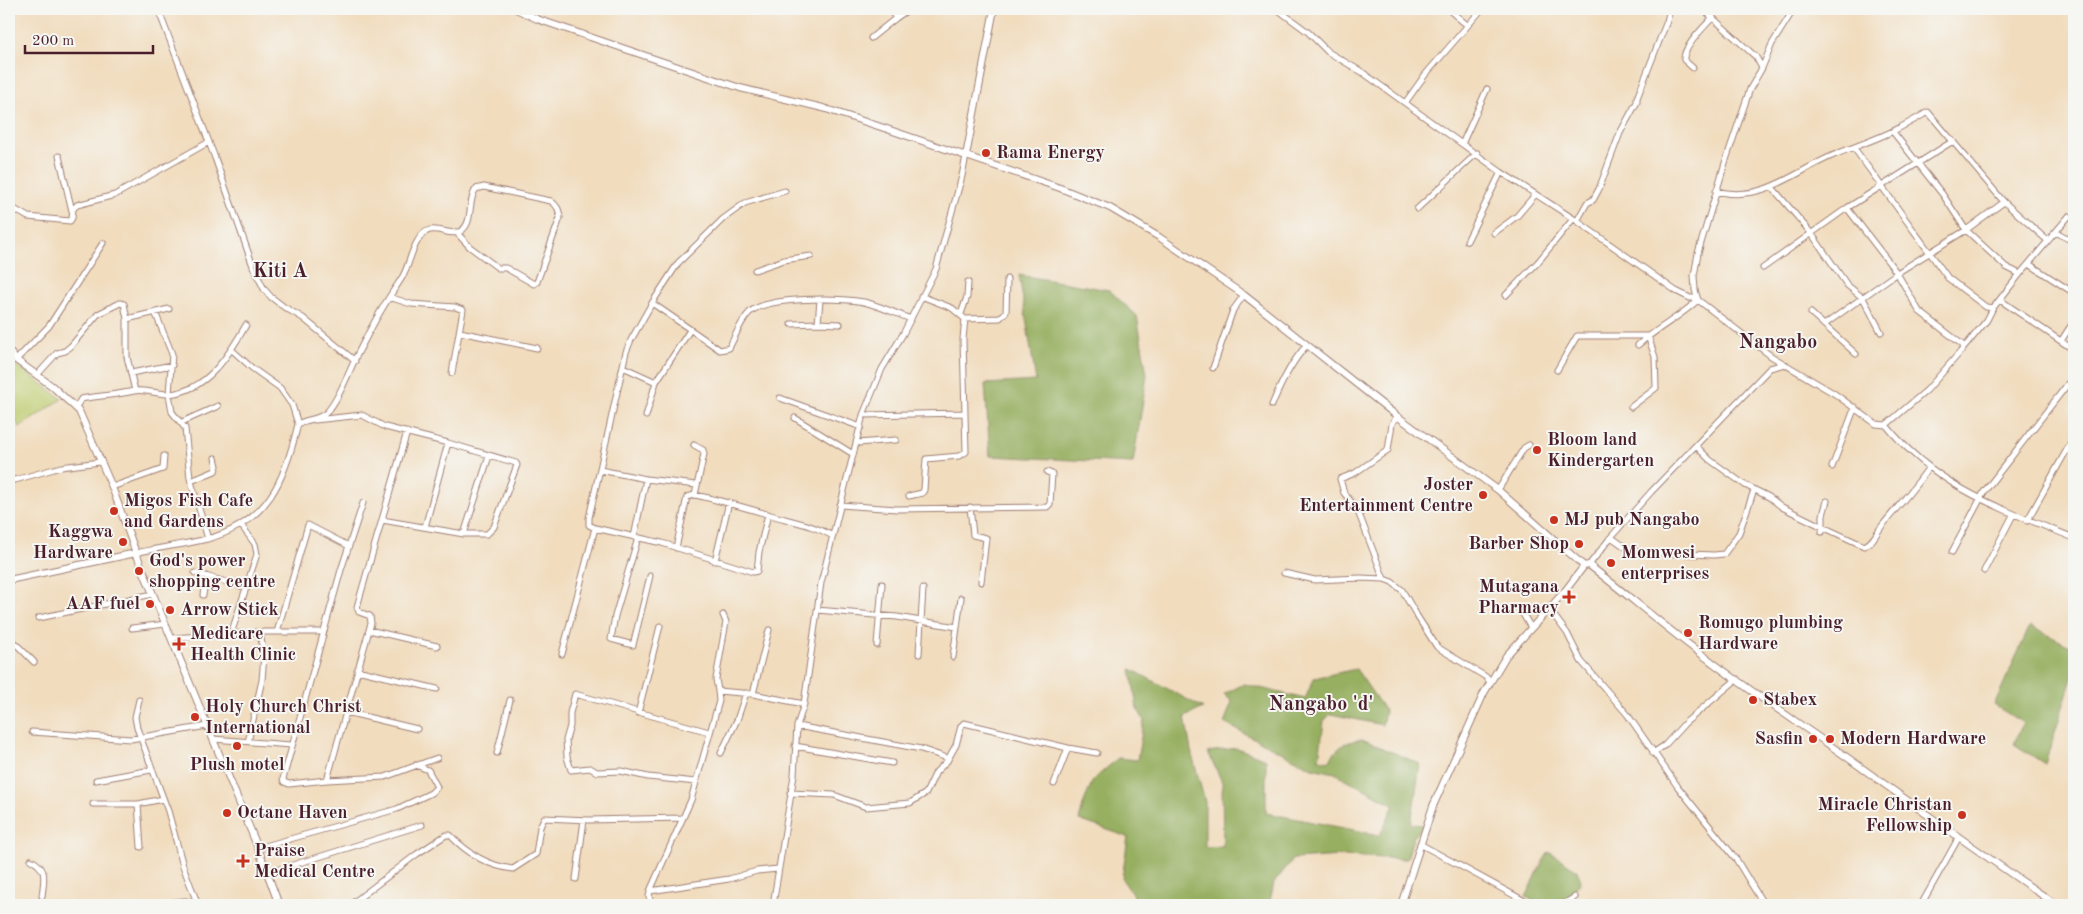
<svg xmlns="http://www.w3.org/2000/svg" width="2083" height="914" font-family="'Old Standard TT',serif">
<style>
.green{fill:#bdcb6d;stroke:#84754c}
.forest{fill:#96af60;stroke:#706746}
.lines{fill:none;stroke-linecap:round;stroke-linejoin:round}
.minor-casing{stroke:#9e7e74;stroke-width:7}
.tertiary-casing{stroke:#9e7e74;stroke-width:8}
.minor{stroke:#fff;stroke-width:5}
.tertiary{stroke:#fff;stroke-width:6}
.poi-dot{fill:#c8321e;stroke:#f6f6f2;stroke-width:2}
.labels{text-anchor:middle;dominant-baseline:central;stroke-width:4;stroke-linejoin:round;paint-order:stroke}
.poi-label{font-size:18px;font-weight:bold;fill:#4a1f2b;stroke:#f6f6f2;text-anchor:start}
.quarter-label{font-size:20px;font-weight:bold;fill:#4a1f2b;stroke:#f6f6f2}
</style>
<rect width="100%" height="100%" fill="#f6f6f2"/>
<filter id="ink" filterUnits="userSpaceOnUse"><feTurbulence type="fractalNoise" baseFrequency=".02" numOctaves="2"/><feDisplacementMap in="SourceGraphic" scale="10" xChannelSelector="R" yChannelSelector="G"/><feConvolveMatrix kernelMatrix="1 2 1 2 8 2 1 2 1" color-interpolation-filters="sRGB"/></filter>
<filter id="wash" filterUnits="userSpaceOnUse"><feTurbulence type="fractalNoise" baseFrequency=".0096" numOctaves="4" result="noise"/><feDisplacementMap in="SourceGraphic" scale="20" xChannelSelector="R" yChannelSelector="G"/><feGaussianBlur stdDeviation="1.12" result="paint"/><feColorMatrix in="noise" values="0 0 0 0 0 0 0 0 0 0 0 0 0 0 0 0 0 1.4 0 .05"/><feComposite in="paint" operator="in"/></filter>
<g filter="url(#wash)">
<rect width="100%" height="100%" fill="#f1dcbd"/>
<!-- green -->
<path class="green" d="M14,363L62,399L20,427L9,412V367Z"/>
<!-- forest -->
<path class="forest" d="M1019,275L1109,290L1137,316L1147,375L1133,463L990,456L985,384L1036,381Z
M2030,626L2074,648V672L2045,764L2014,744L2023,723L1994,705Z
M1131,669L1203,708L1185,717L1191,751L1205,802V847L1223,846L1222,782L1208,752L1237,748L1266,759V813L1380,835L1394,805L1335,773L1312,768L1224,723L1232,702L1224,694L1244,684L1305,699L1314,678L1356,669L1385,711L1382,725L1331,714L1324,721L1319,759L1330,761L1334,753L1345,743L1362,739L1420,764L1411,824L1424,825L1413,838L1407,859L1342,856L1293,859L1274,883L1269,905H1132L1133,895L1122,879L1128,837L1079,820L1084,802L1093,780L1118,758L1137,760L1144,720L1137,708Z
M1549,852L1576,869L1581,880C1565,906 1555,913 1526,897C1534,882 1539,866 1549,852Z"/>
</g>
<g filter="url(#ink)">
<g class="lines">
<!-- minor casing -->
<g class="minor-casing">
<path id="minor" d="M158,9L215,158L254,269L264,289L271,297L284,307L303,318L355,361
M889,9L896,18L909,9
M1277,9L1308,32L1328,52L1362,72L1405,103
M1448,9L1467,25
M1482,9L1425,75L1405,103L1501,172L1577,221L1676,291L1690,298H1697
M1703,9L1756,57L1762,68
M1794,9L1772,44L1762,68L1750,89L1725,163L1698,253L1694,276L1695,290L1698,300L1771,356L1835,394L1876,424L1886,425C1937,488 2002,509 2074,538
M871,38L896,18
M1693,68L1684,60C1682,48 1705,26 1713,17
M1893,132L1943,195L1966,230L2006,267L2020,274
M1462,144L1487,89
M1854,148L1948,278L1986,307L1993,308
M59,156L72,211
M1772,187L1811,233L1847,285L1863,298L1881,332
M1716,191C1763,203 1794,172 1834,155C1853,147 1872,141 1891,132C1904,126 1916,119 1928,112L2004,202L2048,241
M9,206L28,217L70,221L72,218L73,209L77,205L115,195L209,142
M1847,208L1897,273L1919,311L1964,346
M1417,209L1477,153
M1577,221L1587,203L1593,200L1599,189L1620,133L1637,102V98L1667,21L1670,9
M2056,232L2074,242
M1494,233L1517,216L1535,195
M1467,241L1501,172
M2029,264L2074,293
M1763,268L1847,208L1953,141
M755,270L784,260L811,256
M1506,295L1538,262L1573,219
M921,296L952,308L965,319L1000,318L1006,312L1007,279
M389,297L411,304L455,307L463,310L452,373
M2000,300L2074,350
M651,305L652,303L720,350L729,348C735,337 741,320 750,312C769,296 839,298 864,302C880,306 895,313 911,319
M155,312L172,354L169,394L172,412L185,428L190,478L208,539
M1811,313L1856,354
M961,314L967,297L968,282
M127,319L169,309
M818,323L840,324
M791,324L818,323L820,300
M1824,325L1897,273L1966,230L2004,202
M460,332L537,348
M2061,341L2074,321
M1638,345C1657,328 1680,317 1698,300
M232,350L252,368L280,388L292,405L298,424
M16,360L49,326L103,243
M623,367L656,382
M1213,368L1233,310L1244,295
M1557,370L1577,336H1648L1655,357L1656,388L1631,407
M131,373L172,365
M38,374L57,353L65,351L71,346L98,314L120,303L124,304L127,319V357L135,391
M780,398L861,427
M1272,405C1281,383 1291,362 1307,345
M76,407L81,399C99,396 116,395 134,391C145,389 157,394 169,394C207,391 229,355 246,325
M863,415L965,413
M646,416L656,382L690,330
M1397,416L1392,424L1388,450L1355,473L1340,479L1344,493L1357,509L1384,579L1392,582L1402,590L1417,616L1437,647L1486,677L1490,682
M795,418L853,454
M315,420L362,415L385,427L448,443L516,463L517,465L494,527L487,534H464L382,520
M182,422L218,406
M1886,425L1927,390L1963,349L1987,320L1993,308L2020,274L2069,216
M857,443L896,440
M1696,446L1710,460L1745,485L1769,497L1782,507L1823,527L1822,532
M1832,467L1855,407
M600,470L646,479L696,485
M9,479L15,480L61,467L100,462
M191,481L215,471L217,466L215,458
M112,487L163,469L164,456
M1498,490L1524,448L1529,445
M695,495C719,500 743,507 767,514C790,521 812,524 833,536
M909,496L922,493L924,490L926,459L959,456L966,452L963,339L965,319
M1827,501L1823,515V527L1864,546C1874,542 1876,533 1882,526C1898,506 1915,488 1929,467
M363,503L341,570L283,779L284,782L289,784L327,780L385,777L437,758
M840,505L897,509L1047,507L1050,504L1052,474L1047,472
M970,507L973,535L986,538L981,582
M2027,521L2074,437
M425,527L448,443
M595,528L662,543L753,572L757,571L759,552L768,514
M464,534L489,456
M634,537L646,479
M1611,537L1625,547L1637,552L1714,555L1724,554L1739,533L1754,490
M638,538L615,616L611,639L633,645L650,576
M676,548L687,497L695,495L704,454L703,450L694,445
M1952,552L1984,492L2074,376
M136,553C160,547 184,545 207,539C268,523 285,480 298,424C307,419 317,420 326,413C338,402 350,369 358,353C368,334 378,314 390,296C394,289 400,282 404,274C409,264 411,252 417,242C430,217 447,239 461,231C474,223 467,200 476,189L484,187L551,201C558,206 559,210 560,218L537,282L534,284L506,268H498L470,247L456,232
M715,561L729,502
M1589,565L1611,537L1651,492L1770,368L1785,364
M1984,571L2013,515
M195,573L247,588
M1284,573L1315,580L1360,578L1384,579
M203,595L206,576
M1520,609L1531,628
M1549,609L1567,633L1581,661L1627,714L1678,787L1736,859L1764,905
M817,610L897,617L957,627
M39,618L153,594
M132,628L166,624
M369,630L437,646
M277,632L308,525L349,546
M231,634L257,554L255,544L241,525
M9,637L34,662
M172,638L260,632H323
M877,645L882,584
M562,654L595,528L589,525V518L626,352L631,340L652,303L678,263L723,219L745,203L785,191
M919,654L923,589
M953,657L961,598
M357,670L437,689
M718,691L716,679L726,622L723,615
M753,694L769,630
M139,700L135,717L137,728L168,811L183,866L198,905
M346,712L417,729
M638,713L660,626
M797,726L921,749L947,758
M32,732L131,739L207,726
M213,739L291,745
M248,742L262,680L264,656L260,632
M795,746L892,763
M497,753L510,700
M721,753L737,720L746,693
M1653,753L1665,745L1685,723L1737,679
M96,780L151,770
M327,780L371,623L370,616L359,612L357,607L407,432
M696,782L648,777L621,771L597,772L590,768L571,770L567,757L566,740L570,726V713L575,694L709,732
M1054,784L1068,748
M790,793L834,795L866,807L910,803L926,793L936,772L947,761L956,745L961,726L964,723L1068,748L1097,753
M93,804H138L163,799
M138,804L141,847
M1420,844L1532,905
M258,848L397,809L431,793L437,787L428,770L416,765
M31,860C48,869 44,878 42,896
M267,873L422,825
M576,879L584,820
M650,891L729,879L757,871L778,869
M148,905L185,901L197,903
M350,905L417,854L446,835H450C467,853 488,866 513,869L536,854L540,827L544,818L589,820L683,818
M652,905L649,897L650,891L691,800L719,701L718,691L753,694L804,704
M773,905L794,775L797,726L804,704L821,583L863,415L882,369L903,334L936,269L962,176L966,156
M901,905L903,904
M1562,905L1575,897
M1921,905L1959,837"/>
</g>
<!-- tertiary casing -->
<g class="tertiary-casing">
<path id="tertiary" d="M516,9L537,19L740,88L823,108L887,129L1060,188L1110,208L1159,237L1244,295L1397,416L1498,490L1584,566L1589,565C1629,596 1667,629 1708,659C1751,692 1796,721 1841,753C1912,804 1984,856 2057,905
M966,156L994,9
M9,351L16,360L52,386L79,411L112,487L136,553L258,848L279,905
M9,580L136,553
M1401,905L1433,806L1484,693L1506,656L1565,591L1584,566"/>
</g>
<!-- minor -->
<use href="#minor" class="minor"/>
<!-- tertiary -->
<use href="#tertiary" class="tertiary"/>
</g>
</g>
<!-- markers -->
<g class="poi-dot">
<circle cx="986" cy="153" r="5"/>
<circle cx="1537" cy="450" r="5"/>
<circle cx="1483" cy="495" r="5"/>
<circle cx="114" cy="511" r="5"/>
<circle cx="1554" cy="520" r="5"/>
<circle cx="123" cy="542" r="5"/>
<circle cx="1579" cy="544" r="5"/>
<circle cx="1611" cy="563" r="5"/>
<circle cx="139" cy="571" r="5"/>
<path d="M1566.5 589.5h5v5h5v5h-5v5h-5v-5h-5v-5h5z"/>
<circle cx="150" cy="604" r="5"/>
<circle cx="170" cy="610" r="5"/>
<circle cx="1688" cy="633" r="5"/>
<path d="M176.5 636.5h5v5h5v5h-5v5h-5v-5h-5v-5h5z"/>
<circle cx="1753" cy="700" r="5"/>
<circle cx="195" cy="717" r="5"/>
<circle cx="1813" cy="739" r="5"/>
<circle cx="1830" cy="739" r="5"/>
<circle cx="237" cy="746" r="5"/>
<circle cx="227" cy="813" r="5"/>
<circle cx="1962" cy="815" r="5"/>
<path d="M240.5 853.5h5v5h5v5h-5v5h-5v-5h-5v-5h5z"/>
</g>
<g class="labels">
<!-- poi labels -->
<g class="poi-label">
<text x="996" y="153">Rama Energy</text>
<text x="1547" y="440">Bloom land<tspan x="1547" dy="21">Kindergarten</tspan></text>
<text x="1473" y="485" text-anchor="end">Joster<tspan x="1473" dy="21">Entertainment Centre</tspan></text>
<text x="124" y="501">Migos Fish Cafe<tspan x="124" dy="21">and Gardens</tspan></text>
<text x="1564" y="520">MJ pub Nangabo</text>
<text x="113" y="532" text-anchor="end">Kaggwa<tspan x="113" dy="21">Hardware</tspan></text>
<text x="1569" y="544" text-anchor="end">Barber Shop</text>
<text x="1621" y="553">Momwesi<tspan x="1621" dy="21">enterprises</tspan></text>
<text x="149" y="561">God's power<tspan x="149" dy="21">shopping centre</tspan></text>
<text x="1559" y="587" text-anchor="end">Mutagana<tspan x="1559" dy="21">Pharmacy</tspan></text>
<text x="140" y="604" text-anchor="end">AAF fuel</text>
<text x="180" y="610">Arrow Stick</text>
<text x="1698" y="623">Romugo plumbing<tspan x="1698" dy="21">Hardware</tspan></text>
<text x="190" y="634">Medicare<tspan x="190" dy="21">Health Clinic</tspan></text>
<text x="1763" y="700">Stabex</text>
<text x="205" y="707">Holy Church Christ<tspan x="205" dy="21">International</tspan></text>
<text x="1803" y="739" text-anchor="end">Sasfin</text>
<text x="1840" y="739">Modern Hardware</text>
<text x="237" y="765" text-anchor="middle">Plush motel</text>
<text x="1952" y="805" text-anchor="end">Miracle Christan<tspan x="1952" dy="21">Fellowship</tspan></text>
<text x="237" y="813">Octane Haven</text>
<text x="254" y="851">Praise<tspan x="254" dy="21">Medical Centre</tspan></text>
</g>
<!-- quarter labels -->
<g class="quarter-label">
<text x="280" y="272">Kiti A</text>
<text x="1778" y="343">Nangabo</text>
<text x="1321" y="705">Nangabo 'd'</text>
</g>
</g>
<!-- margin -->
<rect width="2083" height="914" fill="none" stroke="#f6f6f2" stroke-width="30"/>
<!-- scale -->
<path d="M25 45v8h128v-8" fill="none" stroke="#4a1f2b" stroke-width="2.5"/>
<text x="32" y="45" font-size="15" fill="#4a1f2b" stroke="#f6f6f2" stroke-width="4" paint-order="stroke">200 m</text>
</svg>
